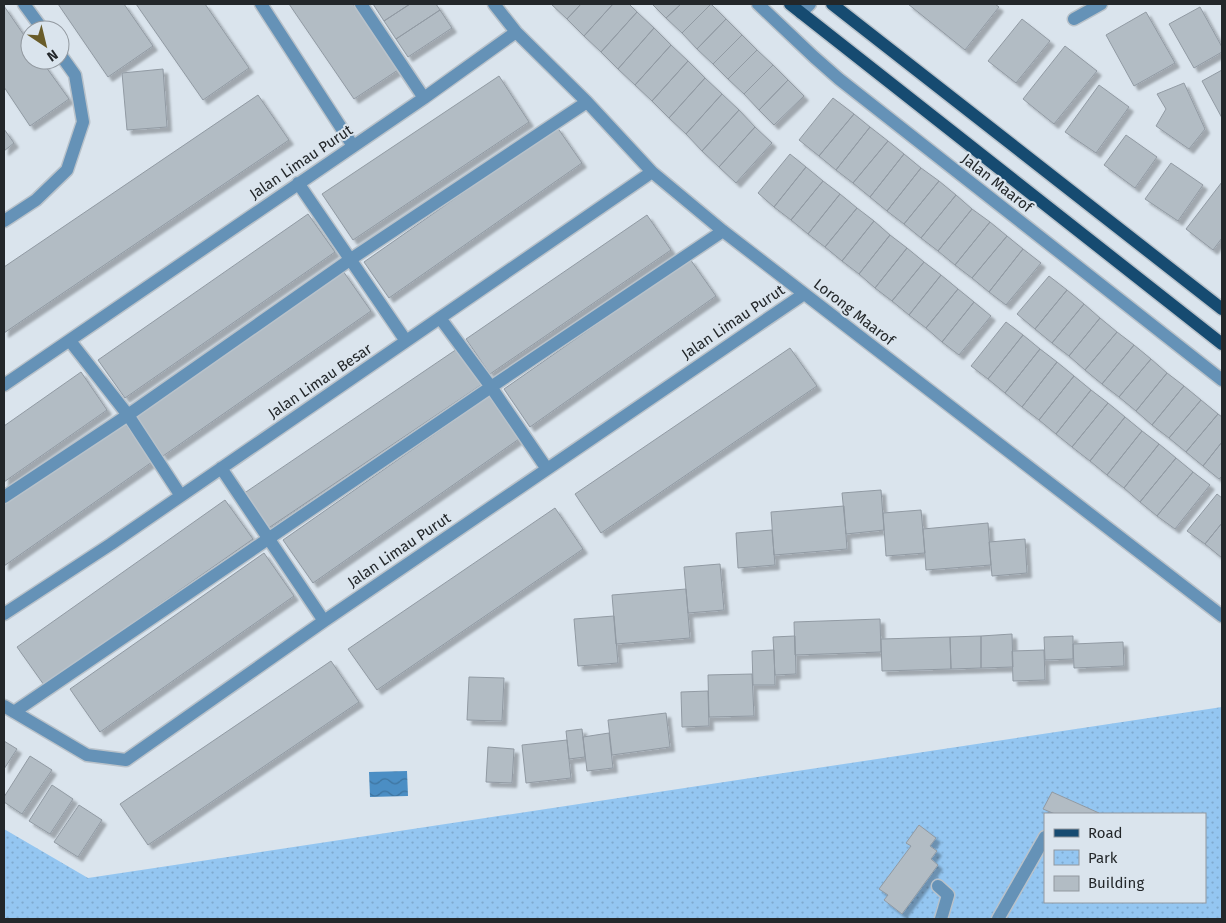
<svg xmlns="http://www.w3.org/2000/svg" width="1226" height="923" font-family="'Fira Sans',sans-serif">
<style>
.park{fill:url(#park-dots);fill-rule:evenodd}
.water{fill:url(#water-waves)}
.building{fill:#b2bcc4;stroke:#919aa3;filter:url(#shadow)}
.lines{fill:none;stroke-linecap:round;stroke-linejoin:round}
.minor-casing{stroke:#b9c2ca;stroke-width:15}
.major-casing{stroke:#b9c2ca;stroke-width:15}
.minor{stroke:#6592b7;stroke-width:12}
.major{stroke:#164b71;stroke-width:12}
.labels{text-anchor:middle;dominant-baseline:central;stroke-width:4;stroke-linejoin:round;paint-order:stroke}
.street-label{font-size:15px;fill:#23272a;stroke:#dae4ed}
</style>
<defs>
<pattern id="park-dots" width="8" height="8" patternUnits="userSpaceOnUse" patternTransform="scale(1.25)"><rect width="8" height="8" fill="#94c6f1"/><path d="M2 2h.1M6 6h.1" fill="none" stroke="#7faacf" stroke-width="1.8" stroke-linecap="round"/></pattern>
<pattern id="water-waves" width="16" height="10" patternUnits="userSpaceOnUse" patternTransform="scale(1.25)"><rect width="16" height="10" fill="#4b8ec4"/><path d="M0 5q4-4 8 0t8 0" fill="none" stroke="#3e749f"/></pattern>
<filter id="shadow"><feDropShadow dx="4.5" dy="4.5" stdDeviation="1" flood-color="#0004"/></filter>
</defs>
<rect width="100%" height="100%" fill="#dae4ed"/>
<!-- park -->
<path class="park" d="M1222,707V919H4V829L88,878ZM1045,814H1205V902H1045Z"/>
<!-- water -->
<path class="water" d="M407,771L408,796L370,797L369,772Z"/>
<!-- building -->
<path class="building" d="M58,4H124L153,46L108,77Z
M136,4H205L249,68L203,100Z
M289,4H353L398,70L354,99Z
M373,4H410L384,21Z
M410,4H436L440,10L396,39L384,21Z
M551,4H581L567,19Z
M581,4H613L584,36L567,19Z
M613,4H629L637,12L601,52L584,36Z
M652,4H681L666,18Z
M681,4H711L682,33L666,18Z
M711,4L726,19L697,49L682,33Z
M908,4H995L999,7L965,50Z
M4,6L30,44V60H41L69,99L30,126L4,87Z
M1200,7L1222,47V52L1194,68L1169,24Z
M440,10L452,28L408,57L396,39Z
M637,12L654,28L618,69L601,52Z
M1146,12L1175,63L1134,86L1106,35Z
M726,19L742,35L713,64L697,49Z
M1022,19L1050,41L1016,83L988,61Z
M654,28L671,45L635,85L618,69Z
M742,35L757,50L728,79L713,64Z
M671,45L688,61L652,101L635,85Z
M1065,46L1097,71L1054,124L1023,99Z
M757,50L773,65L744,94L728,79Z
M688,61L705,78L669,118L652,101Z
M773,65L788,80L759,110L744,94Z
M163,69L167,127L127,130L122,73Z
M1222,70V118L1202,81Z
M499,76L529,122L353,240L322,194Z
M705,78L722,94L686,134L669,118Z
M788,80L804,96L774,125L759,110Z
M1184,83L1205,129L1189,149L1156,126L1166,109L1157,94Z
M1099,85L1129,107L1096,153L1065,132Z
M722,94L739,110L702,151L686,134Z
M258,95L289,140L4,333V267Z
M833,98L854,114L819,156L799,140Z
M739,110L755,127L719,167L702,151Z
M854,114L870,127L836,170L819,156Z
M557,127L582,163L389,298L364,262Z
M755,127L772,143L736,183L719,167Z
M870,127L888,141L853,183L836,170Z
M4,129L14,143L4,151Z
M1126,135L1157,157L1135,188L1104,165Z
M888,141L904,154L870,197L853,183Z
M790,154L806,167L774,207L758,193Z
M904,154L921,168L887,211L870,197Z
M1171,163L1203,185L1178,221L1145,199Z
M806,167L823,181L791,220L774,207Z
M921,168L939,181L904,224L887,211Z
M823,181L840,194L808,234L791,220Z
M939,181L956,195L921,238L904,224Z
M1222,182V238L1213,250L1186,229Z
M840,194L857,208L825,247L808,234Z
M956,195L972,209L938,251L921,238Z
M857,208L874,221L842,261L825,247Z
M972,209L990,222L955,265L938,251Z
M308,214L335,252L125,398L98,360Z
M647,215L671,250L490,374L466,339Z
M874,221L890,235L859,274L842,261Z
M990,222L1007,236L972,278L955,265Z
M890,235L907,248L875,288L859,274Z
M1007,236L1023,249L989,292L972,278Z
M907,248L924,262L892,301L875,288Z
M1023,249L1041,263L1006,305L989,292Z
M690,259L716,296L530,427L504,389Z
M924,262L941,275L909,315L892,301Z
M343,271L371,311L163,456L136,416Z
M941,275L958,289L926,328L909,315Z
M1049,276L1067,290L1035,329L1017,314Z
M958,289L974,302L942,342L926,328Z
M1067,290L1084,304L1052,343L1035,329Z
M974,302L991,316L959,355L942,342Z
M1084,304L1100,318L1069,356L1052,343Z
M1100,318L1117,332L1085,370L1069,356Z
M1006,322L1023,335L988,379L971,366Z
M1117,332L1134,345L1102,384L1085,370Z
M1023,335L1040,349L1005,393L988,379Z
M1134,345L1151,359L1119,397L1102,384Z
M790,348L817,386L601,533L575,494Z
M457,349L481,385L267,529L243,494Z
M1040,349L1057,362L1022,407L1005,393Z
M1151,359L1167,373L1136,411L1119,397Z
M1057,362L1074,376L1039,420L1022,407Z
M81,372L107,410L4,482V426Z
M1167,373L1184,386L1152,425L1136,411Z
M1074,376L1091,390L1056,434L1039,420Z
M1184,386L1201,400L1169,438L1152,425Z
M1091,390L1108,403L1072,447L1056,434Z
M489,396L519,439L313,583L283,540Z
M1201,400L1218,414L1186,452L1169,438Z
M1108,403L1125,417L1090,461L1072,447Z
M1218,414L1222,417V442L1203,466L1186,452Z
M1125,417L1142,431L1107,475L1090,461Z
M122,419L152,462L4,566V501Z
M1142,431L1159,444L1124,488L1107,475Z
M1222,442V476L1219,479L1203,466Z
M1159,444L1176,458L1140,502L1124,488Z
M1176,458L1193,472L1157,516L1140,502Z
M1193,472L1210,485L1175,529L1157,516Z
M881,490L884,530L846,534L842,493Z
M1217,494L1222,498V523L1205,544L1187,531Z
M225,500L253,539L44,685L17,647Z
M844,506L847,549L774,555L771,512Z
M555,508L583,549L377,690L348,649Z
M921,510L925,553L886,556L883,513Z
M988,523L991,565L926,570L923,529Z
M1222,523V558L1205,544Z
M772,530L775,565L738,568L736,533Z
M1025,539L1027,573L992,576L989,542Z
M264,553L294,596L100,732L70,689Z
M720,564L724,610L688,613L684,567Z
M686,589L690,638L616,644L612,595Z
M614,616L618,663L578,666L574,619Z
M880,619L881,652L795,655L794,622Z
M1012,634L1013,667L981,668V636Z
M795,636L796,674L775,675L773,637Z
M981,636V668L951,669L950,637Z
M1073,636V659L1045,660L1044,637Z
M950,637L951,669L882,671L881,639Z
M1123,642L1124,666L1074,668L1073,644Z
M774,650L775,685H753L752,651Z
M1044,650L1045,680L1013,681L1012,651Z
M331,661L359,702L148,845L120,804Z
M752,674L754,716L709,717L708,675Z
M469,677L504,678L502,721L467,720Z
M708,691L709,726L682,727L681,692Z
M666,713L670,747L612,755L608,720Z
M582,729L585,757L569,759L566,731Z
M609,733L613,768L587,771L583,737Z
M567,740L571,778L526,783L522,745Z
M4,741L17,749L4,769Z
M488,747L514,749L512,783L486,782Z
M30,756L52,770L22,814L4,802V797Z
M52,785L73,799L50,834L29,821Z
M1052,792L1099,813V814H1055L1043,809Z
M79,805L102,820L78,857L54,842Z
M919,825L936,838L930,846L937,851L931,859L938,865L902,914L884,900L888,895L879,889L911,846L906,843Z"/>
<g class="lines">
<!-- minor casing -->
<g class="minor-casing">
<path id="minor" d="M24,4L43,30
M261,4L353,146
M361,4L424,98
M494,4L516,32L587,102L652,172L723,231L1222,616
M758,4L814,57L839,79L1222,380
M801,13L810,4
M1074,19L1101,4
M298,183L406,341
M4,221L36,200L67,170L83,122L75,75L60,54
M440,318L491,387L547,469
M70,341L128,415L181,496
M4,385L424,98L516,32
M221,468L324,621
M4,497L128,415L351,259L587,102
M4,614L111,544L652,172
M4,706L87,755L126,760L324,621L804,294
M14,712L491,387L723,231
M938,886L948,895L941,919
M998,919L1045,837"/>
</g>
<!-- major casing -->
<g class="major-casing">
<path id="major" d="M790,4L1222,344
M832,4L1222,309"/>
</g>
<!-- minor -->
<use href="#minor" class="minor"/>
<!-- major -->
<use href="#major" class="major"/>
</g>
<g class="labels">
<!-- street labels -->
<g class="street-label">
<text transform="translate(301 162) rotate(-34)">Jalan Limau Purut</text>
<text transform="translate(997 183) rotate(38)">Jalan Maarof</text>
<text transform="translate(854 312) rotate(38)">Lorong Maarof</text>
<text transform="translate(733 322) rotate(-34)">Jalan Limau Purut</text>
<text transform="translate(320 381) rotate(-34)">Jalan Limau Besar</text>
<text transform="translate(399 550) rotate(-34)">Jalan Limau Purut</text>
</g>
</g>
<!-- border -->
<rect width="1226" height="923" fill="none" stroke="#23272a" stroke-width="10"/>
<!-- legend -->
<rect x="1044" y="813" width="162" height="90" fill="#dae4ed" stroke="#91989f"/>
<rect x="1054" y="829" width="25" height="8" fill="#164b71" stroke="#91989f"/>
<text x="1088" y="838" font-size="15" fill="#23272a">Road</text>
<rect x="1054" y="850" width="25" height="15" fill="url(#park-dots)" stroke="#91989f"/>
<text x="1088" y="863" font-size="15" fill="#23272a">Park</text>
<rect x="1054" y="876" width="25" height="15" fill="#b2bcc4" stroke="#91989f"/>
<text x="1088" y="888" font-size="15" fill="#23272a">Building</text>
<!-- north arrow -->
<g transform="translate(45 45) rotate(145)"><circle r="24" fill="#dae4ed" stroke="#91989f"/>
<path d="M0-4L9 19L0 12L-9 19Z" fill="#695c29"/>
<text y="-8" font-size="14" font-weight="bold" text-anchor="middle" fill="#23272a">N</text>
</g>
</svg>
